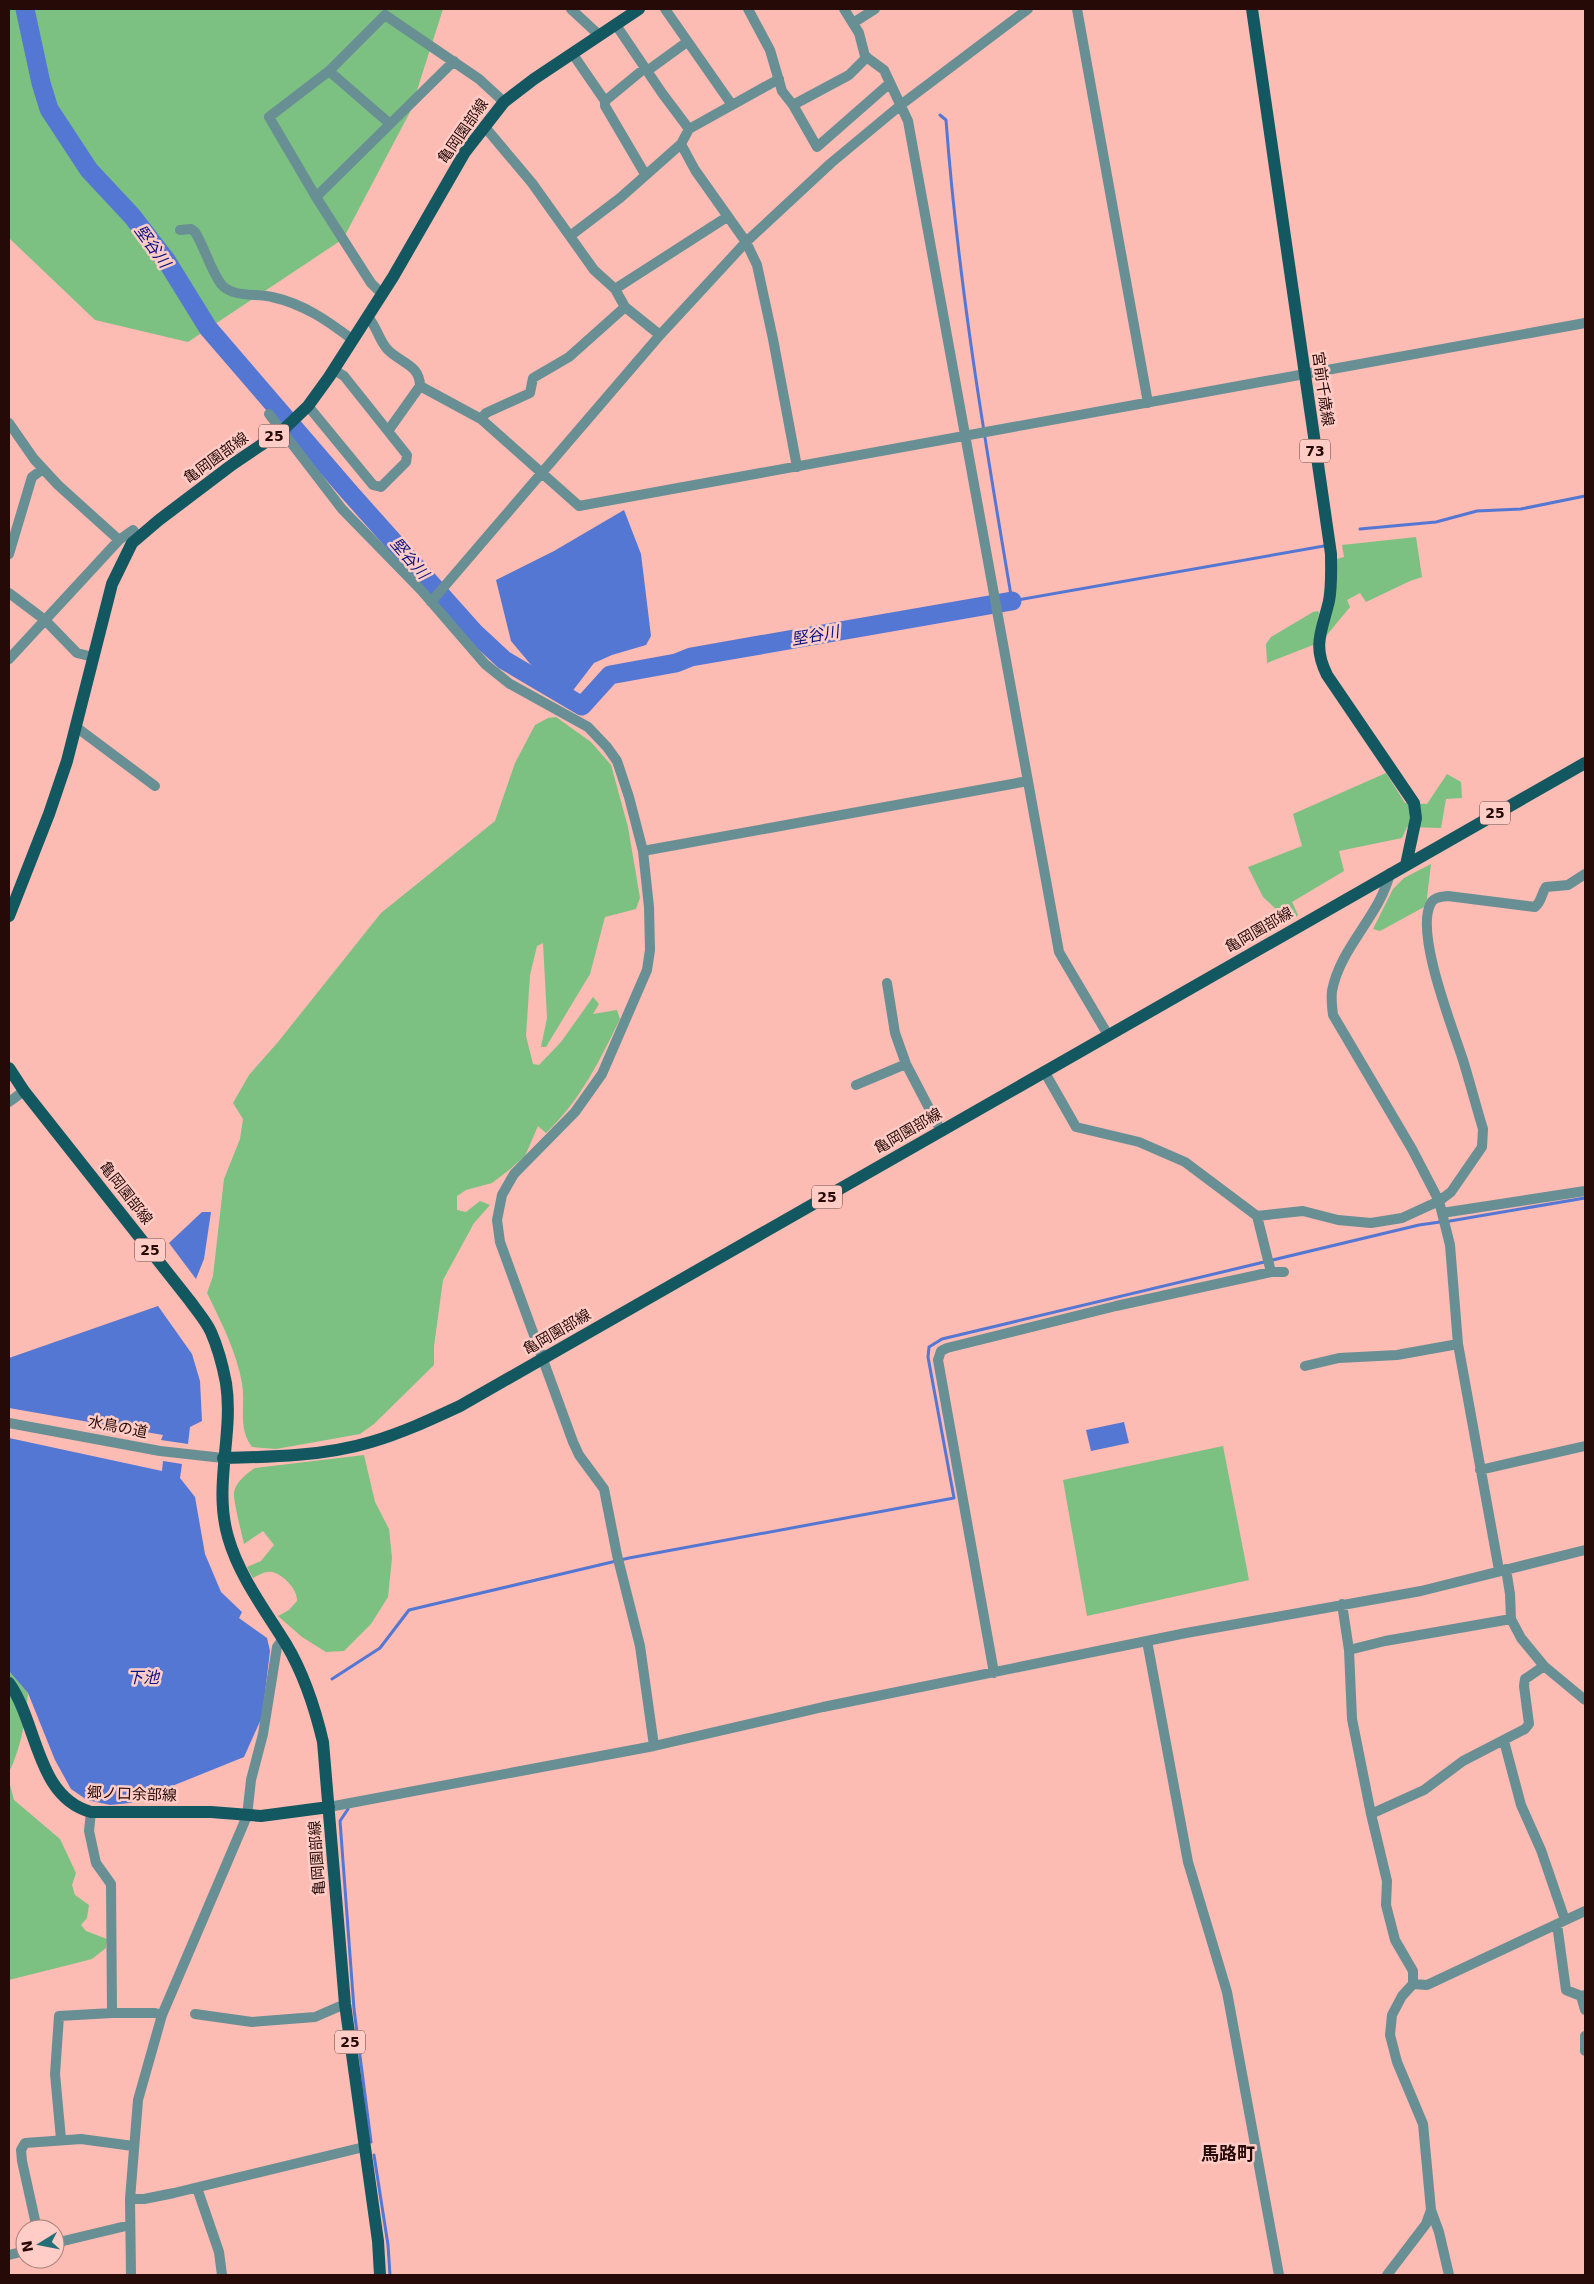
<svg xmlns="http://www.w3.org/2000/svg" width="1594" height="2284" font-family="'DejaVu Sans','Noto Sans JP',sans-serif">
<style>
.green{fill:#7cc082}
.water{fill:#5477d4}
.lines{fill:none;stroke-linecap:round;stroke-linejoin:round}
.stream{stroke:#5477d4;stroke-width:3}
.river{stroke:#5477d4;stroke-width:19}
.minor{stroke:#688f94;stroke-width:10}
.major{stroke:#135860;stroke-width:12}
.labels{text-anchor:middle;stroke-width:5;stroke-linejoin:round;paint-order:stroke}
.shield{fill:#ffcdc6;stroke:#674441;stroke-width:1}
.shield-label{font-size:14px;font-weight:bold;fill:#260a08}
.street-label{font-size:15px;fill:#260a08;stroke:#ffcdc6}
.water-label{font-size:16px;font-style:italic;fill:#091282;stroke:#ffcdc6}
.quarter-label{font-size:18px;font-weight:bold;fill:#260a08;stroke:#ffcdc6}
</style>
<rect width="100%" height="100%" fill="#fcbbb3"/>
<path class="green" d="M9,9H443L410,112L343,239L188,342L95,320L9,238Z
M1416,537L1422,577L1410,581L1366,602L1360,593L1347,600L1350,607L1326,636H1323L1336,559L1344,557L1342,545Z
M1318,611L1319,613L1313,645L1267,663L1266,644L1271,637L1313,612Z
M556,717L591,742L611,765L628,827L640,898L636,909L605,917L590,974L546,1047H541L547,1018L543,943L537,946L530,975L526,1036L533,1064L539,1065L561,1042L593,997L599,1004L593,1014L617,1010L620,1019C600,1060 580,1101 546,1133L538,1126L525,1156L509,1170L492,1183L466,1190L457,1196V1210L466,1212L480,1201L490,1205L474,1223L443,1280L434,1346V1365L374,1424L360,1434L276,1449L252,1447C237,1427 246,1406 242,1383C236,1350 221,1322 207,1293L213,1276L224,1179L240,1139L243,1119L233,1103L249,1075L278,1042L381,913L495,821L515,763L535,725L548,718Z
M1386,773L1405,803L1427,804L1447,774L1461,782L1462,798L1446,799L1441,828L1407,827L1402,838L1339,851L1344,871L1292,902L1298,915L1290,922L1263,897L1248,867L1302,846L1293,814Z
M1431,864L1426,906L1380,931L1373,929L1393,889L1404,878Z
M1223,1446L1249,1580L1087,1616L1063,1480Z
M364,1455L375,1502L389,1529L392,1558L388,1597L371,1624L344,1651L326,1652L302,1637L278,1616L289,1610L297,1601C298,1590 283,1574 272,1572C265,1571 259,1575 253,1578L247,1567L261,1561L274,1545L263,1531L244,1544C242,1534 233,1501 234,1492C236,1482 247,1473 255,1468Z
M9,1671L28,1693C25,1720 22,1746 9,1772Z
M9,1781L14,1800L60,1839L76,1873L72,1885L75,1895L89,1905L87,1918L81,1925L86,1931L107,1939L106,1948L92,1959L9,1980Z"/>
<path class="water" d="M624,510L641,554L651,636L646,645L612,655L594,663L571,693L537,672L511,641L496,580L554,551Z
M202,1212H211L204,1259L196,1279L169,1243Z
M158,1306L192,1354L200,1381L202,1421L190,1427L188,1444L161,1440L163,1435L9,1408V1358Z
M1124,1422L1129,1443L1091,1451L1086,1430Z
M9,1438L162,1471L163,1461L182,1464L180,1478L195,1497L205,1554L221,1592L242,1612L239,1618L267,1638L270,1651L262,1717L244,1757L130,1803L110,1805L87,1800L71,1789L55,1760L28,1693L9,1671Z"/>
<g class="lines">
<path class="stream" d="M940,115L946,120C958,282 985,442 1012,601L1324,546
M1360,529L1436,522L1477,511L1521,509L1585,496
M1450,1221L1585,1198
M332,1679L380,1648L409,1610L629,1558L954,1498L928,1357L929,1347L942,1339L1419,1225L1440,1222
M348,1809L340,1821L354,2009L371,2142
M374,2155L388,2245L390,2275"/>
<path class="river" d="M25,9L41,83L49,109L89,170L132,216L166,260L208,328L350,493L475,633L504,660L582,706L610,675L676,663L691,657L1012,601"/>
<path class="minor" d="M571,9L599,35
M665,9L732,105
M748,9L770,50L782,91L793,105L817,147L890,83
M844,9L859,33L865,56L884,70L908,121L1059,952L1108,1035
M1077,9L1148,403
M853,23L875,9
M616,25L662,93L689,129L681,144L695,170L746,242L757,265L773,339L797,467
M572,53L605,101
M645,68L605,101V106L645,174
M329,71L389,123
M647,71L687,42
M793,105L849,75L867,57
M484,126L532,183L594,270L615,289L727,217
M689,129L779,79
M316,197L454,61
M180,230L191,229L195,232C205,248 210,269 221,284C232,298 257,293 272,297C304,304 328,321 353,340
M570,236L620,198L681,144
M615,289L625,307L660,335
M382,294L371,283L316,197L269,117L329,71L385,15L479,79L504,102
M368,317C377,327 379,341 388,350C401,363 420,365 420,386L481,419L579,506L1585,323
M308,406L373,485L381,487L406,462L407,455L344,376L334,370
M269,414L342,509L421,590L485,664L510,684L588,727L607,747L617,761L629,797L643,851L649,907L650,950L647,970L602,1074L575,1112L514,1174L502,1195L497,1220L500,1242L573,1442L579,1455L604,1489L617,1555L640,1646L654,1746
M481,419L486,413L530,393L533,378L569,357L625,307
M9,423L34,459L58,485L119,540
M388,431L420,386
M9,554L32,477L43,469
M9,593L45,620L77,653L93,657
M431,602L660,335L746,242L831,163L902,104L1028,9
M9,659L119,540L133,530L138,537
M76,727L155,786
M643,851L1028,781
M1390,873C1380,916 1340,947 1332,991C1331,999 1332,1007 1333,1015L1412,1149L1439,1201L1450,1245L1458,1344L1499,1570
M887,983L895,1033L906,1064L941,1131
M1044,1071L1076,1127L1139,1142L1185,1162L1257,1216L1303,1211L1338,1220L1371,1223L1402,1218L1439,1201L1451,1192L1482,1147L1483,1129C1476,1106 1470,1083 1463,1060C1452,1026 1416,936 1430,905C1433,897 1440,897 1448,896L1535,907C1542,901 1541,894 1546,887L1568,885L1585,874
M856,1085L906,1064
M9,1102L24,1091
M1442,1213L1585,1191
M1257,1216L1271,1272H1284
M1305,1366L1339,1358L1397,1355L1458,1344
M9,1423L160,1451L223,1458
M1480,1470L1585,1446
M1506,1569L1510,1594L1511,1619L1521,1638L1544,1666L1585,1700
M1342,1604L1349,1650L1352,1719L1371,1814L1387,1881L1386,1905L1395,1940L1413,1971V1984L1402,1996L1392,2015L1390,2035L1397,2062L1423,2124L1431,2210L1439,2232L1449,2275
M1147,1641L1188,1862L1227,1992L1279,2275
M1349,1650L1385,1641L1511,1619
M994,1673L938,1360L941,1351L947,1348L1116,1306L1271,1272
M1504,1741L1521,1805L1541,1850L1565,1920
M329,1807L654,1746L823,1707L1186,1633L1421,1591L1585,1550
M91,1812L89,1831L96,1863L111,1884L112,2013
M1371,1814L1424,1790L1463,1761L1525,1729L1529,1724L1524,1686L1525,1679L1544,1666
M1557,1924L1566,1990L1581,1996L1585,1995
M1413,1984L1427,1985L1585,1911
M1581,1996L1585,2010
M195,2014L252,2022L315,2017L345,2004
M1585,2036V2051
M61,2139L55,2074L59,2016L112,2013H155L162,2015
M197,2188L219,2252L222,2275
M130,2199H144L174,2193L364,2147
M37,2229L22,2161L21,2150L25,2143L81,2139L133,2146
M55,2243L130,2225
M9,2255L25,2251
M131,2275L130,2199L138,2100L162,2015L247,1816L251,1780L263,1734L277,1647L283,1639
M1387,2275L1426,2224L1431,2210"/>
<path class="major" d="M1252,9L1331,554C1331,570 1332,585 1329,601C1322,631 1312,645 1327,675L1414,803L1416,818L1406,865
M9,916L49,814L67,761L112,584L132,543L159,520L233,464L282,431L308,406L329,377L393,277L465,152L504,102L534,79L639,9
M9,1068L24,1091L190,1301C197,1311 206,1321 211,1332C218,1348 223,1367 226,1383C234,1434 213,1485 228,1537C239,1576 265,1610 286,1644C304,1674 315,1708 323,1742L345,2004L378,2241L380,2275
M223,1458C271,1457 325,1456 371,1442C402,1433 432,1419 460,1406L1585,763
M9,1683C38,1723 36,1797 91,1812H211L261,1816L329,1807"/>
</g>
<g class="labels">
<g class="shield">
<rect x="259" y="424.5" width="30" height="23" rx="4"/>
<rect x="1300" y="439.5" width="30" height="23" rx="4"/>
<rect x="1480" y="801.5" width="30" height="23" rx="4"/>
<rect x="812" y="1185.5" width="30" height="23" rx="4"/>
<rect x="135" y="1238.5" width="30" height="23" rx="4"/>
<rect x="335" y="2030.5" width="30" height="23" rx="4"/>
</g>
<g class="shield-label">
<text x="274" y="441">25</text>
<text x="1315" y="456">73</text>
<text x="1495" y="818">25</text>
<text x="827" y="1202">25</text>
<text x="150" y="1255">25</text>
<text x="350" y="2047">25</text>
</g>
<g class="street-label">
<text transform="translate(463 131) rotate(-55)" y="5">亀岡園部線</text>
<text transform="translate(1323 389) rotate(82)" y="5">宮前千歳線</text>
<text transform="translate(216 458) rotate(-36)" y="5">亀岡園部線</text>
<text transform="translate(1259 930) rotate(-30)" y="5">亀岡園部線</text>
<text transform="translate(908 1131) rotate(-30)" y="5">亀岡園部線</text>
<text transform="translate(126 1193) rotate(52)" y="5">亀岡園部線</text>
<text transform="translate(557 1332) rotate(-30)" y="5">亀岡園部線</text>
<text transform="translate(118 1427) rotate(11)" y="5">水鳥の道</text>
<text transform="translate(132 1794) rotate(2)" y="5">郷ノ口余部線</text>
<text transform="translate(317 1858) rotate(-94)" y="5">亀岡園部線</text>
</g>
<g class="water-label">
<text transform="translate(153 246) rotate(54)" y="6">堅谷川</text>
<text transform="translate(410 558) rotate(49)" y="6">堅谷川</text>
<text transform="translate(815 635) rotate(-10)" y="6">堅谷川</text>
<text x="143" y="1683">下池</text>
</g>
<g class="quarter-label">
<text x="1228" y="2160">馬路町</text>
</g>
</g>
<rect width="1594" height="2284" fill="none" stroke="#260a08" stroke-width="20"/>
<g transform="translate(40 2244) rotate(260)"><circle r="24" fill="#ffcdc6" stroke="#a87f7a"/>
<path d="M0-4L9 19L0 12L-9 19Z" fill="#246e77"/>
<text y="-8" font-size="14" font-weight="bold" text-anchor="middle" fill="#260a08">N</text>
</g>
</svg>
